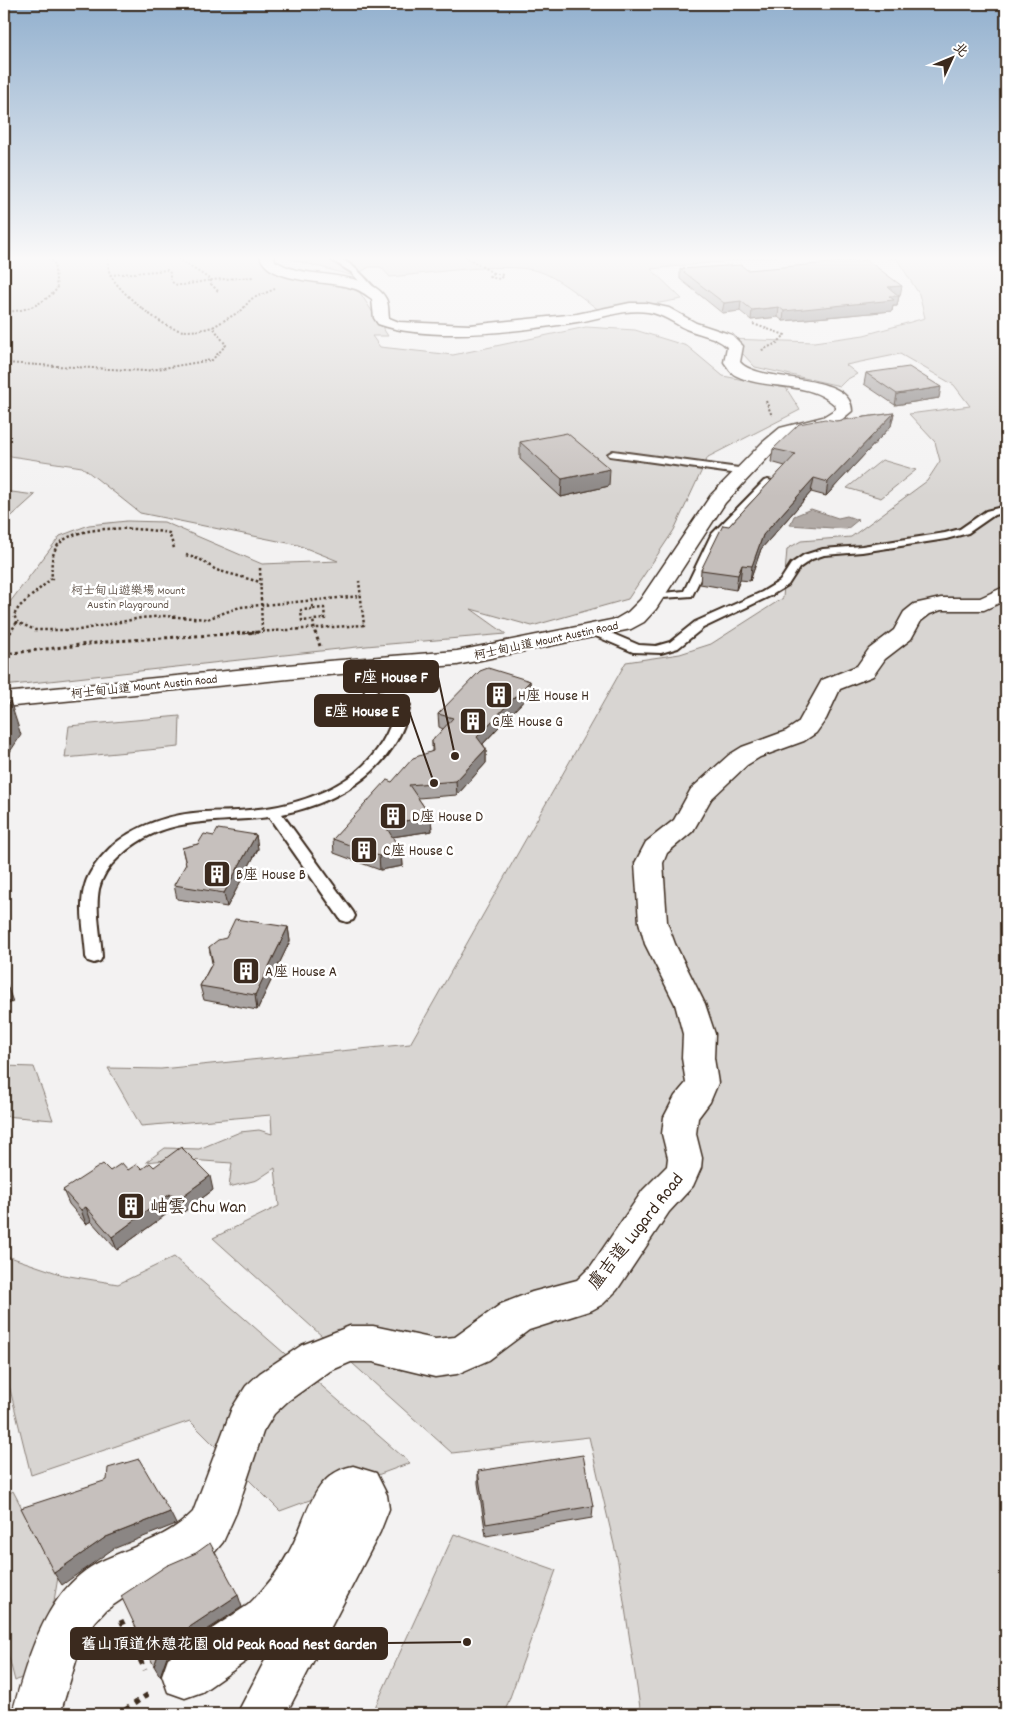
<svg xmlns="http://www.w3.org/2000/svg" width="1010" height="1718" font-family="Dekko,'LXGW WenKai TC',sans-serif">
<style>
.green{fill:#d8d5d2;stroke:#8a8078}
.water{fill:#b2aba7;stroke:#827770}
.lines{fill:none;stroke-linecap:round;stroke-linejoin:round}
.lane-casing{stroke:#3b2a1e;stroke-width:4}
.street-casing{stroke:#3b2a1e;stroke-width:3}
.path-far3{stroke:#3b2a1e;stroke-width:2;stroke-dasharray:2 2;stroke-linecap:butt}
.path-far2{stroke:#3b2a1e;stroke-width:2.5;stroke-dasharray:2.5 2.5;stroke-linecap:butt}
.path-far1{stroke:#3b2a1e;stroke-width:3;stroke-dasharray:3 3;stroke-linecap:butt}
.path{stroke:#3b2a1e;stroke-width:5;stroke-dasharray:5.5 5.5;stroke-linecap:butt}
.lane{fill:#fff;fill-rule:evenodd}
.street{fill:#fff;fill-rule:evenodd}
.wall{fill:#aaa5a3;stroke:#3b2a1e}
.shaded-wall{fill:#8b8684;stroke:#3b2a1e}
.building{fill:#c6c0bd;stroke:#3b2a1e}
.labels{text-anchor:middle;stroke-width:5;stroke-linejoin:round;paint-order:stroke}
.far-park-label{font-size:12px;fill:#62554b;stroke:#fff}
.far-street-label{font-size:12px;fill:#3b2a1e;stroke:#fff}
.poi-label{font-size:15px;fill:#3b2a1e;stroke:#fff;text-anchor:start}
.near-poi-label{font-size:18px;fill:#3b2a1e;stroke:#fff;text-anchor:start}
.near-street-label{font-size:18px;fill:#3b2a1e;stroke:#fff}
.leader{fill:none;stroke:#3b2a1e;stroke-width:2}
.callout-dot{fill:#3b2a1e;stroke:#fff;stroke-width:2}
.callout{fill:#3b2a1e;stroke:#3b2a1e;stroke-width:2}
.callout-label{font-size:16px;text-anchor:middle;font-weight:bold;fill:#fff}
</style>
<rect width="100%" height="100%" fill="#f3f2f2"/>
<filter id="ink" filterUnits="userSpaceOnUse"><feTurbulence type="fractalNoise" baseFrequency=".02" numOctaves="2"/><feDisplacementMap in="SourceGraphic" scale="10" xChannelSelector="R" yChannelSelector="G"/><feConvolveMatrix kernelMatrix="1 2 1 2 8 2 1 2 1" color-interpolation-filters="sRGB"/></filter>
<g filter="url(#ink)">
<path class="green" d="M4,256H262L273,271L357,288L388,336H372L380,347L453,355L586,327L635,330L687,346L723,376L786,388L800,410L708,457L674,530L628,599L532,626L471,609L506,634L366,646L4,686V610L60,536L89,525L127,521L164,522L262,564L338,561L298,545L140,513L82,467L4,455Z
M286,256H777L651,269L682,299L603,313C585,300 566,284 546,274C515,259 426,274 390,277L381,267H369L354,276L290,259Z
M869,256H1006V1714H641L618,1562L589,1437L452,1453L213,1238L279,1206L275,1168L257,1180L229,1187L232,1163L175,1159L146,1162L165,1148L199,1149L240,1132L259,1130L272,1134L271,1115L141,1126L108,1068L161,1069L410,1044L626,662L680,654L711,644L783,598L787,549L801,541L851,537L927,481L940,461L935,442L909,414L970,406L954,385L900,354L846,365L857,374L846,380L840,386L755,367L729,339L814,342L864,335L925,318L919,294L897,259Z
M882,460L916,470L881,498L847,488Z
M4,491L35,495L4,523Z
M180,716L179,747L65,758L69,726Z
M4,1066L34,1067L53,1120L4,1116Z
M4,1255L63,1275L118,1284L174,1257L410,1463L280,1511L190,1421L31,1475L4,1365Z
M13,1491L58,1577L54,1601L25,1676L15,1681L4,1638V1497Z
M454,1534L556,1570L504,1714H372Z"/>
<path class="water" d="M811,509L838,518L847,516L858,520L847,529L790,525L794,516Z"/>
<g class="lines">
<g class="lane-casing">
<path id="lane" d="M325,256C349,256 364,277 379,293V297H373L351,272Z
M613,451L746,469L751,472L746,475L610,456L608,454Z
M768,480L772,481V485L720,538L692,596L648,599L646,597L652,594L684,591L711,535L764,481Z
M1006,506V512L994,515L968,533L946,539L862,552L824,555L812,559L799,568L788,585L770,596L703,628L678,648L661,653L633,652L591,634L589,631L591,628H599L639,645L656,646L670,642L695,622L762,592L780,581L791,564L804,555L823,549L862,546L945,533L960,529L986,511Z
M369,661L375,665L377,693L408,702L410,705C397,768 341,802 282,814L353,912L355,916L353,920L347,922L341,920L269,817C213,824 164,814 119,857C110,865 102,876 99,889C95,911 101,935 102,957L100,961L94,963L88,961L86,957C85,934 78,907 85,885C89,871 100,858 110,848C135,825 170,814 204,812C219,811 234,812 249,810C287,807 324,796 355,773C376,756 390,734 396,707L366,698L365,695L363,665Z"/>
</g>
<g class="street-casing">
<path id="street" d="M260,256H274L275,261C282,265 289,268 296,270C320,276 374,274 386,299C389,305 388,312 389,318L399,322L470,325L577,314L630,303H646L669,308L696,323L732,335L743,346L740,362C757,384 852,371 852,411L835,425L792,436L774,451L725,503L656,609L644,622L631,629L457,665L328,675L4,707V693L328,661L457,651L616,619L628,612L640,600L711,495L762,443L780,428L823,417L836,409V406C808,379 767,391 737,376C731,374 728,367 724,362L727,347C716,336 700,335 686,329C673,323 663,314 648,312C625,308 600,319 577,322C522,331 430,343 378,324L374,318L372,299C365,294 360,290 352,288C328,280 268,284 260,256Z
M1006,586V600L984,610H941L930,614L921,621L911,639L885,659L873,676L840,689L826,719L816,733L804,741L760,757L747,765L711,799L693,831L667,853L663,863L667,922L675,944L705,1004L715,1034L714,1058L718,1083L710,1102L698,1118L696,1134L702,1158L701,1168L693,1186L669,1212L617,1290L603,1304L592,1310L529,1330L489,1360L457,1374L435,1377L373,1362H351L330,1371L288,1401L274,1414L263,1432L236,1513L223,1542L213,1554L200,1563L134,1591L106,1610L95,1622L80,1648L60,1714H12C28,1657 47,1584 106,1559C137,1545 169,1537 193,1512L232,1408L246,1386L260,1373L302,1345L350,1326H373L435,1339L455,1337L501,1304L532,1292L577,1280L591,1266L643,1190L667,1166L668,1158L662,1134L664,1117L675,1096L686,1083L682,1058L683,1034L675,1004L645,944L639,922L635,863L646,842L674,820L691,789L729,755L742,747L786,731L798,723L822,680L857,666L869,649L894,630L904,612L914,604L941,598H980Z
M353,1466L376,1473L387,1495L389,1509L380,1532L286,1714H237L275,1641L202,1692L185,1698L168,1692L162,1675L168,1658L248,1605C265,1589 279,1571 290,1550C308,1518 311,1474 353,1466Z"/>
</g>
<path class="path-far3" d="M100,256L108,259C109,264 108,270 110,274C118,291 157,323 175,329C187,333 201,330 213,327
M174,256L211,280V284L219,292
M464,256L493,273
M493,273L503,275L500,279L488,277Z
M110,275L167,270L170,273V280
M172,282L177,285H183L211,280L254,277
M4,312C26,311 42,305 57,289L54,262L44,256
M753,324L785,335L777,343L760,351
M4,363L145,371L212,360L226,345L213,327L242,310L251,299L275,289
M766,401L772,416"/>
<path class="path-far2" d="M174,548L169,533C143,528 79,523 59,544C51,552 51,568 52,578L19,607L14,615L17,622L35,630H79L141,618L164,616L207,619L240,607L361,596
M186,555L201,560L216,570L260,582
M260,568L262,630
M312,600L313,609L301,610L302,621L313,620L315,633
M313,609L324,608L325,619L313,620
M10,633L17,622
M242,633L364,625L359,581"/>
<path class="path-far1" d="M315,632L320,646
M4,642L11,632
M4,654L114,641L261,632"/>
<path class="path" d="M121,1620L145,1670
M125,1710L150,1693"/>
<use href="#lane" class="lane"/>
<use href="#street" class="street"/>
</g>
<path class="wall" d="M680,269L747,270L900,296H899L897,306H893L892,311L783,321L778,317L751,320L740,311L722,313L680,279Z
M866,373L939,398L895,405L864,384Z
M894,413L891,426L826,496L811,492L761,549L750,581L740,580L736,590L700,584L701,570L729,526L785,466L771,462L773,449L836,421Z
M520,442L609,486L561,497L520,459Z
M530,681V694L483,744L486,749V763L457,795L418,798L431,817L432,831L392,837L402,852L403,866L380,870L334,853L333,839L392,782L432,751V741L443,729L439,727L438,714Z
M256,835L258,849L227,907L177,899L174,885L186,865L182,848L198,844L214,836Z
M288,927L290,941L257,1010L204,1000L200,986L212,963L209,947Z
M154,1167L213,1190L181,1214L175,1208L117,1250L91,1221L86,1224L69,1204L63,1190L110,1171L142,1169Z
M478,1471L593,1506L592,1518L486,1536L478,1483Z"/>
<path class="shaded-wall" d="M902,286L900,296H899L897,306H893L892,311L783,321L784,311L888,287Z
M741,301L740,311L722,313L724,303Z
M779,307L778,317L751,320L752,310Z
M941,387L939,398L895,405L897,394Z
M894,413L891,426L826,496L828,482Z
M4,456L6,465L4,467Z
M610,469L609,486L561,497L562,479Z
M814,478L811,492L761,549L750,581L752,566L763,535Z
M742,565L740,580L736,590L738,575Z
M530,681V694L477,750V737Z
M10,701L21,735L4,761V711Z
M486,749V763L457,795L456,781Z
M431,817L432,831L385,838L384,824Z
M256,835L258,849L227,907L224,893Z
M402,852L403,866L380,870L379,856Z
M288,927L290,941L257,1010L255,995Z
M4,977L13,1002L4,1006Z
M210,1176L213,1190L181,1214L177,1200Z
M170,1194L175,1208L117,1250L112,1237Z
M86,1207L91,1221L86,1224L81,1210Z
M170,1512L176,1524L113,1549L62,1585L54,1573L106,1537Z
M238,1595L242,1607L167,1656L160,1676L154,1666L161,1646Z"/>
<path class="building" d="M867,260L902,286L888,287L899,296H889L894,300L784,311L779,307L752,310L741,301L724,303L680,269L741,265L747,270Z
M909,367L941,387L897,394L866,373Z
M894,413L828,482L814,478L763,535L752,566L742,565L738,575L701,570L723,525L729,526L796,454L773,449L799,424L825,419L836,421Z
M567,433L610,469L562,479L520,442Z
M488,668L530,681L477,737L486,749L456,781L409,785L431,817L384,824L402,852L379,856L333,839L387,780L392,782L413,758L433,751L432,741L453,718L438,714L480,671Z
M4,701H10L4,711Z
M218,829L256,835L224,893L174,885L186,864L182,848L198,844L204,834L214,836Z
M235,919L288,927L255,995L200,986L213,962L209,947L218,940L226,938Z
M181,1147L210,1176L177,1200L170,1194L112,1237L86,1207L81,1210L63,1190L103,1164L110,1171L122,1163L128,1170L137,1164L142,1169L150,1163L154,1167Z
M583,1455L593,1506L486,1524L478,1471Z
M139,1459L170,1512L106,1537L54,1573L21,1508L107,1480L108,1468Z
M210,1543L238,1595L161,1646L154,1666L121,1596L166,1566L196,1553Z"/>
</g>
<linearGradient id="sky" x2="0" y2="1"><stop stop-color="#92b0ce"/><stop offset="0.52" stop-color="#faf9f9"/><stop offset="1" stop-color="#faf9f9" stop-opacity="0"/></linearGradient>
<rect width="1010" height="497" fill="url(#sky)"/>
<defs>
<g id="building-square" transform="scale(1.4375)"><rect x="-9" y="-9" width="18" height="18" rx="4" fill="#3b2a1e" stroke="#fff"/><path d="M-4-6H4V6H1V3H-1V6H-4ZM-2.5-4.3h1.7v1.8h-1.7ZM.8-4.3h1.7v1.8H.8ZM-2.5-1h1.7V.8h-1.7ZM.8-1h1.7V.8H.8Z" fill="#fff"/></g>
</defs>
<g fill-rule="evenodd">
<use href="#building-square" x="499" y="695"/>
<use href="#building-square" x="473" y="721"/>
<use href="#building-square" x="393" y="816"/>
<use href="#building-square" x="364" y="850"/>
<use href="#building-square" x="217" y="874"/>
<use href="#building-square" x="246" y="971"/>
<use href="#building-square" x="131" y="1206"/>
</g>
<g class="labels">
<g class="far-park-label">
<text x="128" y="594">柯士甸山遊樂場 Mount<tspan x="128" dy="14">Austin Playground</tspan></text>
</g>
<g class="far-street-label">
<text transform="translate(546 640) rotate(-12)" y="4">柯士甸山道 Mount Austin Road</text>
<text transform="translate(144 686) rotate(-6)" y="4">柯士甸山道 Mount Austin Road</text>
</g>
<g class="poi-label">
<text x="518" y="700">H座 House H</text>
<text x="492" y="726">G座 House G</text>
<text x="412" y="821">D座 House D</text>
<text x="383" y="855">C座 House C</text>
<text x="236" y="879">B座 House B</text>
<text x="265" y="976">A座 House A</text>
</g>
<g class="near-poi-label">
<text x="150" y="1212">岫雲 Chu Wan</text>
</g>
<g class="near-street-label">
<text transform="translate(635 1231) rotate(-52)" y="6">盧吉道 Lugard Road</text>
</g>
</g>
<path class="leader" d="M455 756L438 677M434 783L409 711M467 1642L387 1643"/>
<g class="callout-dot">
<circle cx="455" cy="756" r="5"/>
<circle cx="434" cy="783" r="5"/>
<circle cx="467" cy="1642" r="5"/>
</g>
<g class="callout">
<rect x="344" y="661" width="94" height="31" rx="5"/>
<rect x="315" y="695" width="94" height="31" rx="5"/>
<rect x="71" y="1628" width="316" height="31" rx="5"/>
</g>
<g class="callout-label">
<text x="391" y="682">F座 House F</text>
<text x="362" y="716">E座 House E</text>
<text x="229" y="1649">舊山頂道休憩花園 Old Peak Road Rest Garden</text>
</g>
<rect width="1010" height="1718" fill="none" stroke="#fff" stroke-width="20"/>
<rect x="10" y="10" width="990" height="1698" fill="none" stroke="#3b2a1e" stroke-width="2" filter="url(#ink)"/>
<g transform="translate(952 58) rotate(46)" stroke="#ffffff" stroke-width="4" paint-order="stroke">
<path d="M0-4L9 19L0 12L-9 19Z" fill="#3b2a1e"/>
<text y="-8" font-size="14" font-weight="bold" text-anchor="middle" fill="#3b2a1e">北</text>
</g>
</svg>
